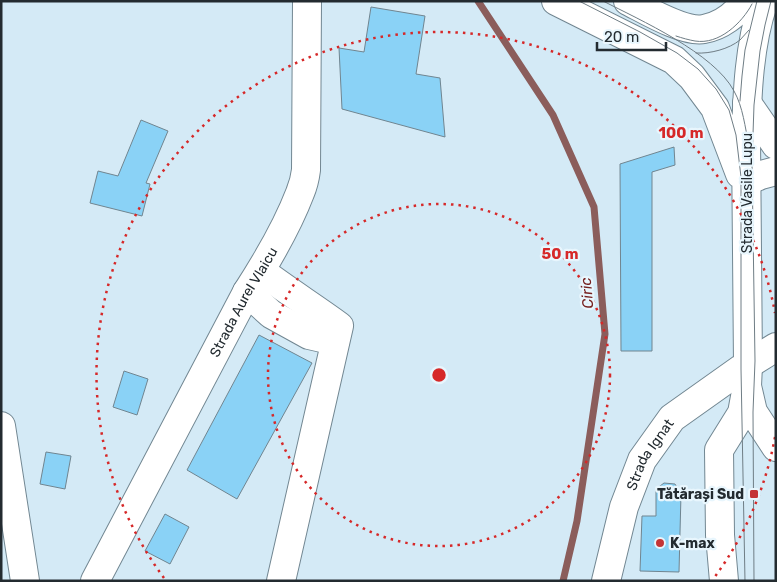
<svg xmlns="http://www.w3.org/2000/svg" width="777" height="582" font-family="Rubik,sans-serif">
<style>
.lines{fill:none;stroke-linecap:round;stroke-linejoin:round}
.stream{stroke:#8b5d5b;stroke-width:7}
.building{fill:#8ad2f6;stroke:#708590}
.minor-casing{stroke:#728792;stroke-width:30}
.major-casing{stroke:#728792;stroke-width:30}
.minor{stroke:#fff;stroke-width:28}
.major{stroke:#fff;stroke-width:28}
.tram{stroke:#6f7d85;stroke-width:1}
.ring{fill:none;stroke:#d62828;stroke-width:2.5;stroke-dasharray:2.5 5}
.poi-dot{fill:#c43537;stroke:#e8f6fd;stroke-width:2}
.labels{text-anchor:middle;stroke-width:4.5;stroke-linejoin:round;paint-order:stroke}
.street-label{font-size:14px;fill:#232b30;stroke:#e8f6fd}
.poi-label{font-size:14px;font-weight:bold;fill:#232b30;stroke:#e8f6fd;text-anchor:end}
.water-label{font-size:15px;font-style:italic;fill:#762221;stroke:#e8f6fd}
.centre{fill:#d62828;stroke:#e8f6fd;stroke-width:2.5}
.ring-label{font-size:15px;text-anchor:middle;font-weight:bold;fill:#d62828;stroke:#e8f6fd;stroke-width:4.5;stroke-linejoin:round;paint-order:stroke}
</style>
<rect width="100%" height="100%" fill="#d4eaf6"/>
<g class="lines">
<path class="stream" d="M478,1L553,115L594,207L605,334L577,521L563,581"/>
</g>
<path class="building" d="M371,7L425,16L416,74L440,78L445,137L342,109L339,48L364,52Z
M141,120L168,131L146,183L150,184L142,216L90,203L98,171L118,176Z
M674,147L675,165L652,172V351H621L620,164Z
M259,335L312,363L237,499L187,470Z
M124,371L148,379L137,415L113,407Z
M46,452L71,456L65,489L40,484Z
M664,483L675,484L681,494L679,572L640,571L642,516H656V489Z
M165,514L189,527L170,564L145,551Z"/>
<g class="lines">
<g class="minor-casing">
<g id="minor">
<path d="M747,103L776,145"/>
<path d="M747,181L761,175L776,171"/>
<path d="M261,271C286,290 313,307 339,326L281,581"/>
<path d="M247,292L271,314L309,335L335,341"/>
<path d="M1,426L25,581"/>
<path id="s1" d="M95,581L247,292C267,261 287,227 300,193C303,186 305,178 306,170L307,1"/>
<path id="s2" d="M606,581L624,507L642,460L672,418L741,369L776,347"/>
</g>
</g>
<g class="major-casing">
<path id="major" d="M556,1L674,60L692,77L715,108L740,174
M628,1C646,10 684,33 704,29C721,26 736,14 746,1
M747,386L753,412L776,447
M724,581L720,535L719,450L742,413L747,386L748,365L746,139C747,95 749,43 764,1"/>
</g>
<use href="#minor" class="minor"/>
<use href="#major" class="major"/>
<path class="tram" d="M579,1L640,32L677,53L698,69L716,89L729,110L736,135L741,177V369L745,581
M603,1C640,20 714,53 734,91C743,107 745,127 749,146
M676,36C682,38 689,40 695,41C719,45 742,23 752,4
M696,53C710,54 729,49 740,40C743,37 746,33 749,30
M740,101L742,76L745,50L757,1
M754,581L753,412L755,361L752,163L754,105L760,51L765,25L771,1"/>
</g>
<g class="ring">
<circle cx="439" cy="375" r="171"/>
<path d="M775 437A342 342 0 0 1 714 578M164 578A342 342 0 1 1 775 313"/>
</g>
<g class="poi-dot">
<rect x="749" y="489" width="10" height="10" rx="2.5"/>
<circle cx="660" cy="543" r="5"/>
</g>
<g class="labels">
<g class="street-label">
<text transform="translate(747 193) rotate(-90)" y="5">Strada Vasile Lupu</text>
<text dy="5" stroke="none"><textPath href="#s1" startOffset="316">Strada Aurel Vlaicu</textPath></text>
<text dy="5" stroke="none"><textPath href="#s2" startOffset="135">Strada Ignat</textPath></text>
</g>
<g class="poi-label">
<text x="744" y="499">Tătărași Sud</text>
<text x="670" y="548" text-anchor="start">K-max</text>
</g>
<g class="water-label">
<text transform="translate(587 293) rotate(-95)" y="5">Ciric</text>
</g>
</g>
<circle cx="439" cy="375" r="8" class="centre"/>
<g class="ring-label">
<text x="681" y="138">100 m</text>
<text x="560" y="259">50 m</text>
</g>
<rect width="777" height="582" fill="none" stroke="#232b30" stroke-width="5"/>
<path d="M597 42v8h69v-8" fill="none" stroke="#232b30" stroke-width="2.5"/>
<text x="604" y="42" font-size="15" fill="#232b30" stroke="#e8f6fd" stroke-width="4" paint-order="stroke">20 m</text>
</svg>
